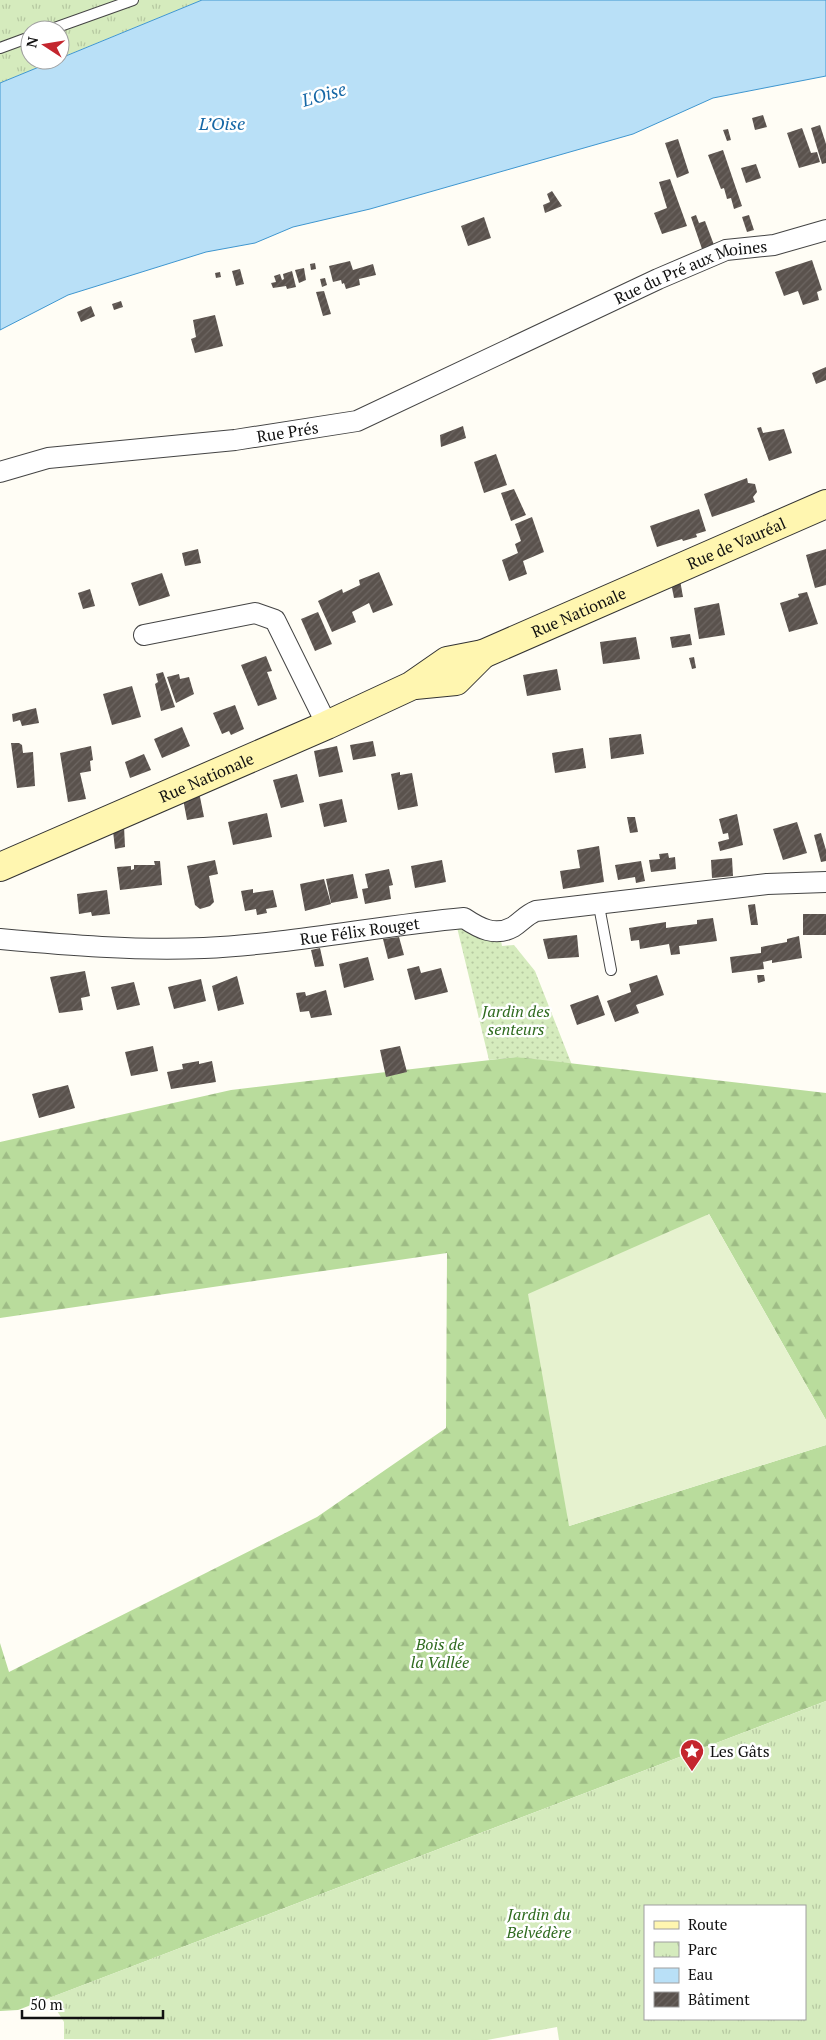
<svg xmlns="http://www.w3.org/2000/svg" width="826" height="2040" font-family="'PT Serif',serif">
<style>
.grass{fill:url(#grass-dots)}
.forest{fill:url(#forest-firs)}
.park{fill:url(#park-tufts);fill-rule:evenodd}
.pitch{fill:#e6f2cf}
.water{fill:#b9e0f7;stroke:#3f96cf}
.building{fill:url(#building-hatch)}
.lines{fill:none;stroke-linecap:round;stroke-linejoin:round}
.lane-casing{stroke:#444;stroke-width:12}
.street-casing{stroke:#444;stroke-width:22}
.secondary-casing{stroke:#333;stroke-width:30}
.lane{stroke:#fff;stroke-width:10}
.street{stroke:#fff;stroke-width:20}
.secondary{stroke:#fff6b0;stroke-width:28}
.labels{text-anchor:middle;stroke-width:5;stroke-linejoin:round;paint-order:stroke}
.street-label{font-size:16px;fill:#111;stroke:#fff}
.park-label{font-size:16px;font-style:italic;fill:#2f6b1f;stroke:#fff}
.poi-label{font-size:16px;fill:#111;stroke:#fff;text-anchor:start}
.water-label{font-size:18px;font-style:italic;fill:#1768a6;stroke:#fff}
</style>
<defs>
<pattern id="grass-dots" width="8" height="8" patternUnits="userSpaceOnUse" patternTransform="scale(1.25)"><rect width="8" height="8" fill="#d5ebbd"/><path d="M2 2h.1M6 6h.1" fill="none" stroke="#b6c8a1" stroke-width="1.8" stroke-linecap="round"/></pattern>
<pattern id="forest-firs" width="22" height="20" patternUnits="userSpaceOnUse" patternTransform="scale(1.25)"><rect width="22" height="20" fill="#b9dc9c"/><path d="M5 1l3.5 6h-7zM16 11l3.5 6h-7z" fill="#9ebc85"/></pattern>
<pattern id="park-tufts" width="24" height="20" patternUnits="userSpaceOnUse" patternTransform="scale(1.25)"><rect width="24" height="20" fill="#d5ebbd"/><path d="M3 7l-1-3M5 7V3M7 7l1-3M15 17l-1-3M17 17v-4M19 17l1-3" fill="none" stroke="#b6c8a1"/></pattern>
<pattern id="building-hatch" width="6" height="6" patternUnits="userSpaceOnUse" patternTransform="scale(1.25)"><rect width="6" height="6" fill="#5a524d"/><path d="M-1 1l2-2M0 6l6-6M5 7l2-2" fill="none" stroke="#6d6662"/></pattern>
</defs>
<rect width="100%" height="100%" fill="#fffdf5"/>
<path class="grass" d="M455,919L499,932L502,946L514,945L535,971L572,1065L517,1057L489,1060Z"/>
<path class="forest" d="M517,1057L826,1093V1420L709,1214L569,1526L826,1445V1701L18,2010L0,2011V1643L9,1672L317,1517L446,1428L447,1253L0,1318V1142L231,1090Z"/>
<path class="park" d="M0,0H202L60,58V30H30V60H56L0,83Z
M826,1701V2040H559L557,2027L487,2040L64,2039V2022L49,1998ZM645,1906H805V2019H645Z"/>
<path class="pitch" d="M709,1214L826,1420V1445L569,1526L528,1294Z"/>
<path class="water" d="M202,0H826V76L713,98L633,134L370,209L293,227L255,243L206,252L68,295L0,330V83Z"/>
<path class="building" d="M763,115L767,127L755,130L752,118Z
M820,125L826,144V163L822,164L811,128Z
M802,128L811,153L817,152L820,162L799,168L787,133Z
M728,129L731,140L727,141L723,130Z
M678,139L689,173L677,178L665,143Z
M723,150L742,206L734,209L731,198L727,199L724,188L721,189L708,155Z
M756,164L761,178L746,183L741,168Z
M670,179L687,226L662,234L654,213L667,208L659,182Z
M552,191L562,206L545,213L543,205L550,202L547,194Z
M696,215L699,223L705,221L714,245L702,249L691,217Z
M749,215L754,230L747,232L742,217Z
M484,217L491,238L468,246L461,226Z
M812,260L822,290L817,292L819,300L803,305L798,291L784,296L775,272Z
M350,261L353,270L373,264L376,275L359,279L360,285L346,289L344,283L342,284L341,280L333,282L329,266Z
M315,263L316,269L311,270L310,264Z
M304,268L306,280L299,283L295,270Z
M240,269L244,284L236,286L232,271Z
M292,271L296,287L287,289L286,286L273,288L271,283L276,282L274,276L280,274L282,280L284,279L283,274Z
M220,272L221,277L216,278L215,273Z
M325,278L327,285L322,287L320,279Z
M324,291L331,314L323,316L316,292Z
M121,301L123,307L114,310L112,304Z
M91,306L95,316L81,322L77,312Z
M215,315L223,346L195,353L191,339L196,337L193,320Z
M826,367V380L816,384L812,373Z
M463,426L466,438L441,447L440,435Z
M761,427L763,433L784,429L792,453L769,461L757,428Z
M496,454L507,485L484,493L474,462Z
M747,478L748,483L755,484L757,492L753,497L755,502L712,517L704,494Z
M514,489L526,515L511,521L501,493Z
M699,509L706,531L696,534L697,537L683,541L682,539L657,547L650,526Z
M532,517L544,552L523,561L527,574L509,581L502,560L518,553L515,544L521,541L515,524Z
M198,549L201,563L185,566L182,553Z
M826,549V585L815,588L806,555Z
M379,572L393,605L373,613L369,603L352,612L356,622L332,632L318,601L342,589L343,593L360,585L359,580Z
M162,573L170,596L139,606L131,583Z
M680,580L683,597L674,598L671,583Z
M90,589L95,606L83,609L78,593Z
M807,592L818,624L789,632L780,603L799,597L798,594Z
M719,603L725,635L699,639L694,608Z
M318,612L332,644L315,651L301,619Z
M690,634L692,645L672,648L670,637Z
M636,637L640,659L603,664L600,642Z
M266,656L272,671L267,672L277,699L258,706L241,665Z
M694,657L696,668L692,669L689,658Z
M557,669L561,690L527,696L523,675Z
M163,672L175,707L161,711L155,684L158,682L156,674Z
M179,674L180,679L189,677L194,694L176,703L167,677Z
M132,686L141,717L112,725L103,694Z
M235,705L244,729L231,735L229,731L222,734L213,713Z
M36,708L39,723L22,726L20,720L13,722L12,714Z
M182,727L190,746L162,758L154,739Z
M641,734L644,754L611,759L609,738Z
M373,741L376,756L353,760L350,745Z
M11,743H19L22,745L23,753L33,752L35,786L17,788Z
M91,746L93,760L90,761L91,771L80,773L86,799L68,802L60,753Z
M337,746L343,772L319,777L314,751Z
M583,748L586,768L555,773L552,753Z
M144,754L151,770L130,778L125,762Z
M400,772V775L412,773L418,806L398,810L391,774Z
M297,774L304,802L281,808L273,780Z
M199,792L204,817L187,820L183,799Z
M342,799L347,822L324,827L319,804Z
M267,813L272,837L233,845L228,822Z
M737,814L743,845L720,851L718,842L729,839L728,833L723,834L719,819Z
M627,817H635L638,832L630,833Z
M797,822L807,853L783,860L773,829Z
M124,826L125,847L115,849L113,831Z
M821,833L826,850V861L821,862L814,835Z
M599,846L604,882L563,889L560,871L580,868L577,850Z
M668,853L669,858L675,857L676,869L651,872L649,860L660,859L659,854Z
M732,858L733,876L712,878L711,860Z
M215,860L218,874L209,876L214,902L210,906L200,909L195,905L187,866Z
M442,860L446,882L415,888L411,866Z
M154,861H160L162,885L120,890L117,867L131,866V870L134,869V865H155Z
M641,861L645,881L636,883L635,877L618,880L615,865Z
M389,869L393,885L389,886L391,899L365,904L362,889L368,888L365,874Z
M353,874L358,898L331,903L326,879Z
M324,879L331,904L305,911L300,884Z
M253,889V893L273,890L277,907L266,909L267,913L257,915L256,909L245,911L241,891Z
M107,890L110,914L92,916L91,912L79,914L77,894Z
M755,904L758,925H751L748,905Z
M803,914H826V935H803Z
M713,918L717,941L679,946L680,954L671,955L669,944L640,949L639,940L631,941L629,928L666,922V928L673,927L697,924V920Z
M577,935L579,957L548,959L543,939Z
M799,936L802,958L772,963V960L763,962L764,969L732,973L730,957L761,953V947L787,942V939Z
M399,937L404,955L388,959L383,939Z
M320,948L324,966L315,967L311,950Z
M368,957L374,980L344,988L339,964Z
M419,966L421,973L441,968L448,992L415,1000L407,969Z
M85,971L90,996L81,998L83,1010L59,1013L50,977Z
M657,975L664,995L636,1005L639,1013L615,1022L607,1001L631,992L629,984Z
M757,975H764L765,981L758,983Z
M237,976L244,1004L218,1011L212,986Z
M201,979L206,1001L174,1009L168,987Z
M134,982L140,1005L117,1010L111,987Z
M326,990L332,1015L311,1018L309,1011L300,1012L296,993L305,992L306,996Z
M598,995L605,1015L577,1025L570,1005Z
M153,1046L158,1071L131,1076L125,1052Z
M400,1046L407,1072L386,1077L380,1050Z
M199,1061V1064L212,1061L216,1082L171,1089L167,1072L183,1069L182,1064Z
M68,1085L75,1108L39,1118L32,1094Z"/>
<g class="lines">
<g class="lane-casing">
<path id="lane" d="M49,30L133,0
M0,48L30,37
M599,906L611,970"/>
</g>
<g class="street-casing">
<g id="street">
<path id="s1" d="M0,472L48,458L235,440L357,421L658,279L726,250L774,245L826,230"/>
<path d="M144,635L255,613L275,620L327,725"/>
<path id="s2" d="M0,939C67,945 136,951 204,948C291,944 377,926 464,918C479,928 495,937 513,927C521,922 526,915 536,911L767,884L826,882"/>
</g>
</g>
<g class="secondary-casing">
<g id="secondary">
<path d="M415,685L456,681L483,654"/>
<path id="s3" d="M0,867L327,725L411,686L447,661L483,654L826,504"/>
</g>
</g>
<use href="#lane" class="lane"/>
<use href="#street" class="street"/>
<use href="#secondary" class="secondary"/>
</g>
<defs>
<g id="sight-pin" transform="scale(1.25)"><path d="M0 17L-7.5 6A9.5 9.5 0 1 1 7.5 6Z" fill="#c4262e" stroke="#fff"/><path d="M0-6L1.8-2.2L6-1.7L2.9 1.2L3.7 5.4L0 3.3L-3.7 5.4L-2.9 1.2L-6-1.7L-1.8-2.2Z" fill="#fff"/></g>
</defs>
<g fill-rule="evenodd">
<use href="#sight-pin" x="692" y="1751"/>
</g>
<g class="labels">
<g class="street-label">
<text dy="6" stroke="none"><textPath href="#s1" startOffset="728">Rue du Pré aux Moines</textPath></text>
<text dy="6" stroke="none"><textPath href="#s1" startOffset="291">Rue Prés</textPath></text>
<text dy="6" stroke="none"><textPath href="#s3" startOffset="806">Rue de Vauréal</textPath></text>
<text dy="6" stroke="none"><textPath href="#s3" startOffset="634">Rue Nationale</textPath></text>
<text dy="6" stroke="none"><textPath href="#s3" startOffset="225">Rue Nationale</textPath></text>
<text dy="6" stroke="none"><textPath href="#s2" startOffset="361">Rue Félix Rouget</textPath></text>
</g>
<g class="park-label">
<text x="516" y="1017">Jardin des<tspan x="516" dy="18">senteurs</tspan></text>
<text x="440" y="1650">Bois de<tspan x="440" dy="18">la Vallée</tspan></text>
<text x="539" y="1920">Jardin du<tspan x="539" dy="18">Belvédère</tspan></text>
</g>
<g class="poi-label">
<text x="710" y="1757">Les Gâts</text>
</g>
<g class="water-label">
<text transform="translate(324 95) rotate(-16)" y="6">L'Oise</text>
<text x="222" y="130">L’Oise</text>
</g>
</g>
<rect x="644" y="1905" width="162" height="115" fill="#ffffff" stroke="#a0a0a0"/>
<rect x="654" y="1921" width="25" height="8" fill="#fff6b0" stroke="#a0a0a0"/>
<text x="688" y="1930" font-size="15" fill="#111111">Route</text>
<rect x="654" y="1942" width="25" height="15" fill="url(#park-tufts)" stroke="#a0a0a0"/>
<text x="688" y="1955" font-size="15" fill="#111111">Parc</text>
<rect x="654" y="1968" width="25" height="15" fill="#b9e0f7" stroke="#a0a0a0"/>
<text x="688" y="1980" font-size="15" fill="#111111">Eau</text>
<rect x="654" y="1992" width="25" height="15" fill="url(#building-hatch)" stroke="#a0a0a0"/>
<text x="688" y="2005" font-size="15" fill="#111111">Bâtiment</text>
<g transform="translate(45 45) rotate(282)"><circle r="24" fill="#ffffff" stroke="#a0a0a0"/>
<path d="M0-4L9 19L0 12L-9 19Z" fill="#c4262e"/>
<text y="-8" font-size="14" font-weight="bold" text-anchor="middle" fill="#111111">N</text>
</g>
<path d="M22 2010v8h141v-8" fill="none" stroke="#111111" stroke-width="2.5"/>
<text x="30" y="2010" font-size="15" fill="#111111" stroke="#ffffff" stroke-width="4" paint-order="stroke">50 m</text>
</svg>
